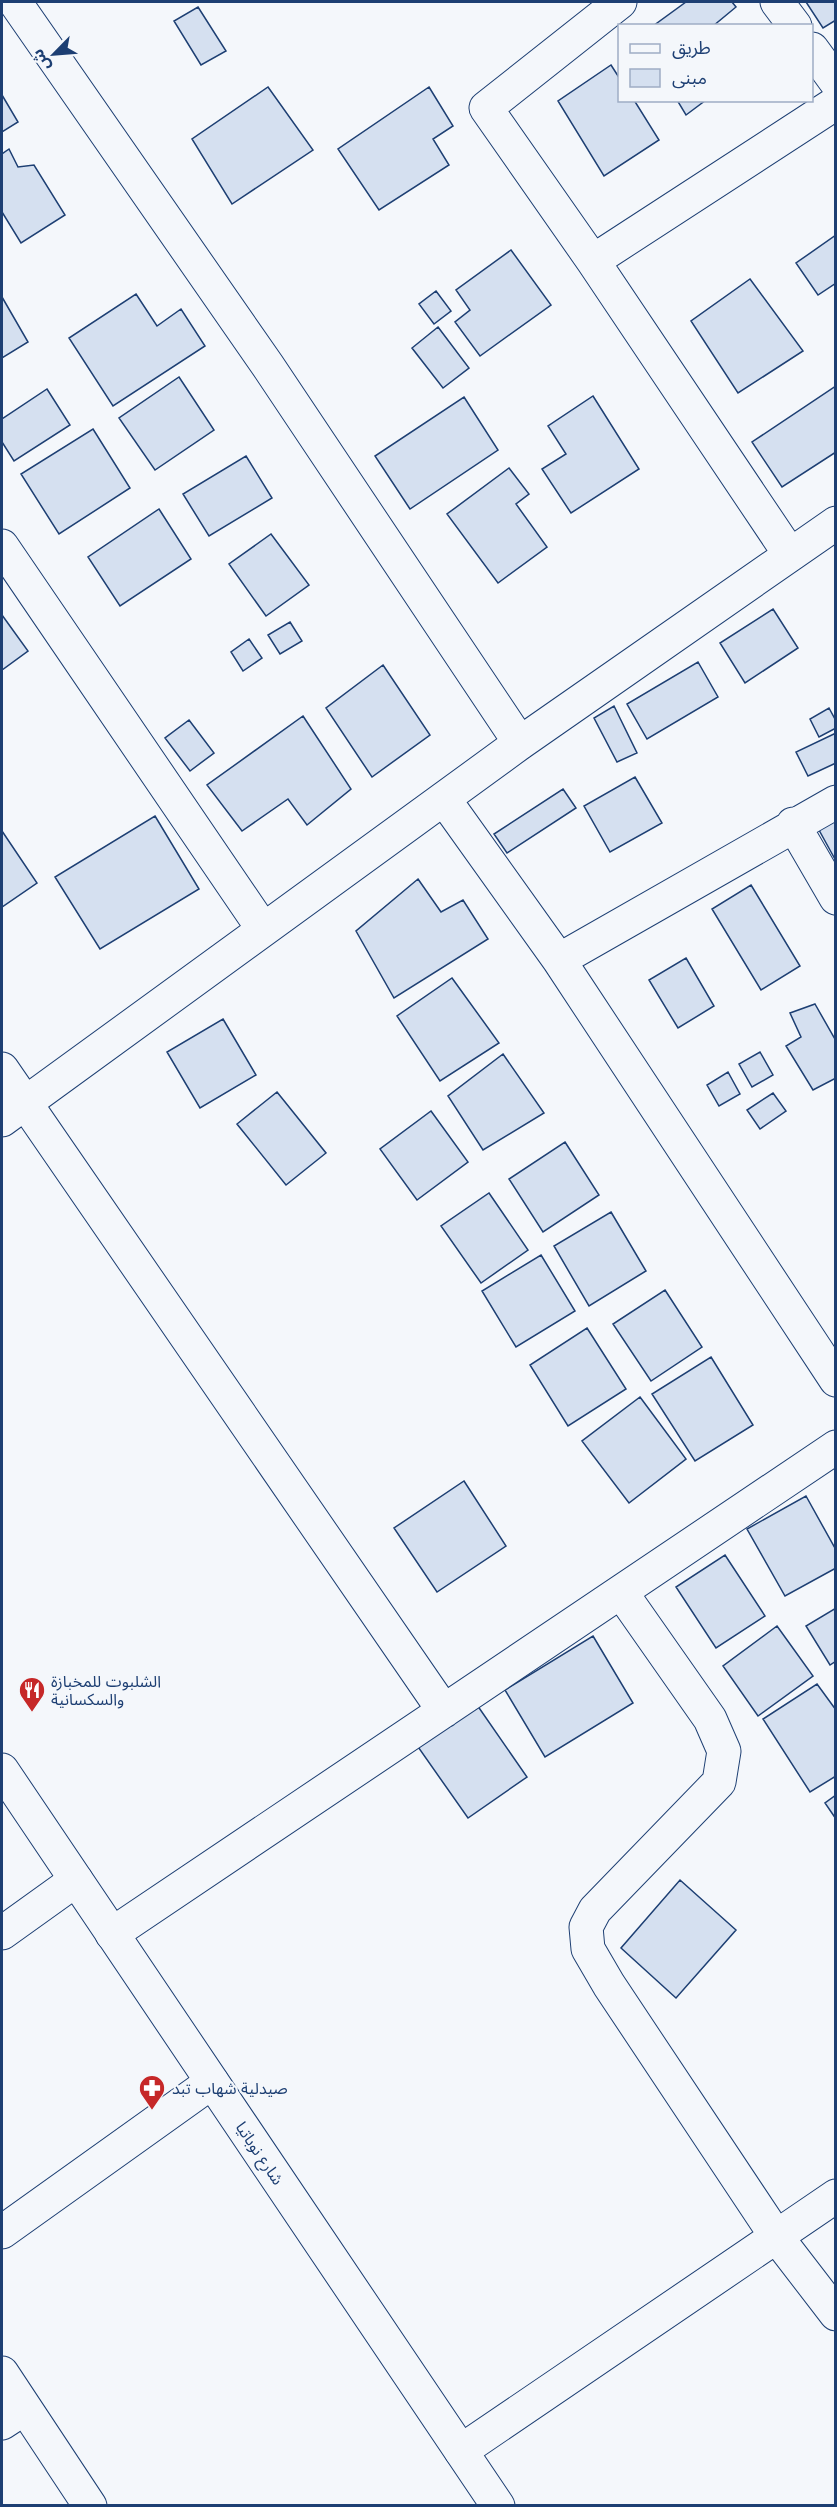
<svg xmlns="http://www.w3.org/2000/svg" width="837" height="2507" font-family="Inter,'Noto Sans Arabic',sans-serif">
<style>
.building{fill:#d5e0f0;stroke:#1d3f73;stroke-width:1.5}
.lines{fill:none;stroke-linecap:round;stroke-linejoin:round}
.minor-casing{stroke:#1d3f73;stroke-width:35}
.tertiary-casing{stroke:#1d3f73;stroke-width:35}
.minor{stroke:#f4f7fb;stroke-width:33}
.tertiary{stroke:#f4f7fb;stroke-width:33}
.labels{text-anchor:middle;stroke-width:4.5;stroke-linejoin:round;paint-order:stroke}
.poi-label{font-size:16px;fill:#1d3f73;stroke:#f4f7fb;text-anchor:start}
.street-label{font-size:16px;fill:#1d3f73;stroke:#f4f7fb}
</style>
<rect width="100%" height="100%" fill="#f4f7fb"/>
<path class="building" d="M686,2H732L736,7L713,26H653Z
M806,2H836V20L823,28Z
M198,7L226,51L201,65L174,21Z
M611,65L620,79V100H634L659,140L604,176L558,101Z
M268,87L313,150L232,204L192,139Z
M429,87L453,126L433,139L449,165L379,210L338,149Z
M2,95L18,122L2,132Z
M677,100H706L686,115Z
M9,149L18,167L34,165L65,215L21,243L2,212V154Z
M836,235V283L818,295L796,263Z
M511,250L551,305L480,356L455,322L470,310L456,290Z
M750,279L803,351L738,393L691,321Z
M436,291L451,311L434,324L419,304Z
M136,294L157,326L181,309L205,346L113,406L69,338Z
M2,297L28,342L2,358Z
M438,327L469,368L443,388L412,348Z
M179,377L214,430L155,470L119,418Z
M836,386V452L782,487L752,442Z
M47,389L70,425L14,461L2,442V419Z
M593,396L639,469L571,513L542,469L566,454L548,426Z
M464,397L498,450L410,509L375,456Z
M93,429L130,488L59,534L21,474Z
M246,456L272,498L209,536L183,494Z
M509,468L529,494L516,504L547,547L498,583L447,514Z
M159,509L191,559L120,606L88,557Z
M271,534L309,585L266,616L229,564Z
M773,609L798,648L745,683L720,643Z
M2,615L28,651L2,670Z
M290,622L302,641L280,654L268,635Z
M249,639L262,658L243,671L231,652Z
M698,662L718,697L647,739L627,704Z
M383,665L430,735L372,777L326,708Z
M614,706L637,753L617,762L594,718Z
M829,708L836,721V728L819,737L810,719Z
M303,716L351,789L307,825L288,799L242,831L207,785Z
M189,720L214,753L190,771L165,738Z
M836,733V763L808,776L796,752Z
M635,777L662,823L610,852L584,806Z
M563,789L576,808L507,853L494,834Z
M155,816L199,889L100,949L55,877Z
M836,819V861L819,830Z
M2,831L37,883L2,907Z
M418,879L441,912L463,900L488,939L394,998L356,931Z
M751,885L800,966L761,990L712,909Z
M686,958L714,1006L678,1028L649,980Z
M452,978L499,1043L440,1081L397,1016Z
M815,1004L836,1041V1078L813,1090L786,1046L801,1037L790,1013Z
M223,1019L256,1075L200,1108L167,1052Z
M760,1052L773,1075L752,1087L739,1064Z
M503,1054L544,1113L483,1150L448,1096Z
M728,1072L740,1094L719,1106L707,1085Z
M277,1092L326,1153L286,1185L237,1124Z
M773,1093L786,1111L760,1129L747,1110Z
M431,1111L468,1162L417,1200L380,1149Z
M565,1142L599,1195L543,1232L509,1179Z
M489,1193L528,1250L481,1283L441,1226Z
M611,1212L646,1271L589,1306L554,1246Z
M541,1255L575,1311L516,1347L482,1291Z
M665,1290L702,1347L651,1381L613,1324Z
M587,1328L626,1389L568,1426L530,1365Z
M711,1357L753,1425L695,1461L652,1394Z
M640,1397L686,1459L629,1503L582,1441Z
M464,1481L506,1546L437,1592L394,1528Z
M806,1496L836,1550V1568L785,1596L747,1529Z
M725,1555L765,1616L716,1648L676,1587Z
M836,1608V1661L830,1665L806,1626Z
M777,1626L813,1676L758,1716L723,1666Z
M593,1636L633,1703L545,1757L505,1690Z
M817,1684L836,1710V1776L810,1792L763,1719Z
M475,1702L527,1777L468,1818L416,1744Z
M836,1795V1819L825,1803Z
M680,1880L736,1930L676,1998L621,1948Z"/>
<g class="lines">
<g class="minor-casing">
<path id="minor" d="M15,2L268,366L520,743
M620,2L486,108L593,261L789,553
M777,2L795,26
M812,49L836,82
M593,261L836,103
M2,546L263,929
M444,799L559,960L836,1380
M793,824L836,898
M559,960L836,802
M2,1069L444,1711
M2,1120L520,743L836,523
M621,1592L710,1719L724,1751L719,1782L595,1910L586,1927L588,1949L609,1985L776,2236L836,2314
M2,1933L76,1880
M112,1934L836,1447
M2,2232L212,2082
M2,2373L90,2506
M2,2423L25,2408
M461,2451L836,2196"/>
</g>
<g class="tertiary-casing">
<path id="tertiary" d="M2,1770L498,2506"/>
</g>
<use href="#minor" class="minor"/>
<use href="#tertiary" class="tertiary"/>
</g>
<defs>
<g id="restaurant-pin" transform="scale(1.35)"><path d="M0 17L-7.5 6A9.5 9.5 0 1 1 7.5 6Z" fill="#c62828" stroke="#f4f7fb"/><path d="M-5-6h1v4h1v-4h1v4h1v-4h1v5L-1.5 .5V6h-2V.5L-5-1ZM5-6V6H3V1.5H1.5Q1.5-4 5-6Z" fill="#fff"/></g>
<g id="pharmacy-pin" transform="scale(1.35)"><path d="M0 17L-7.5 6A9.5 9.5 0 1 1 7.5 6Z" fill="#c62828" stroke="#f4f7fb"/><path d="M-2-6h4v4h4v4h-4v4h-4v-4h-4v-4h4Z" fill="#fff"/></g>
</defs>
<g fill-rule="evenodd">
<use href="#restaurant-pin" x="32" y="1690"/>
<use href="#pharmacy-pin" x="152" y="2088"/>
</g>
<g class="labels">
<g class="poi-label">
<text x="51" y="1687">الشلبوت للمخبازة<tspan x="51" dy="18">والسكسانية</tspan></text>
<text x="172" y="2094">صيدلية شهاب تبد</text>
</g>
<g class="street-label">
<text transform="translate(260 2153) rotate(56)" y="6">شارع نوباتيا</text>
</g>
</g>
<rect width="837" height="2507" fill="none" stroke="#1d3f73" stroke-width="6"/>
<rect x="618" y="24" width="195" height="78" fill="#f4f7fb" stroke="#9eadc5" stroke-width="1.5"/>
<rect x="630" y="44" width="30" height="9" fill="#f4f7fb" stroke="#9eadc5" stroke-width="1.5"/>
<text x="672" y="54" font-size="18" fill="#1d3f73">طريق</text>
<rect x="630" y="69" width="30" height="18" fill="#d5e0f0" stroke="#9eadc5" stroke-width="1.5"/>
<text x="672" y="84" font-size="18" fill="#1d3f73">مبنى</text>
<g transform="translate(54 54) rotate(245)" stroke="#f4f7fb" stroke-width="4.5" paint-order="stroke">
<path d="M0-4.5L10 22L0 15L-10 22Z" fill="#1d3f73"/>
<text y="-9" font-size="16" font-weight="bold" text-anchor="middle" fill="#1d3f73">ش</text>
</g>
</svg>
